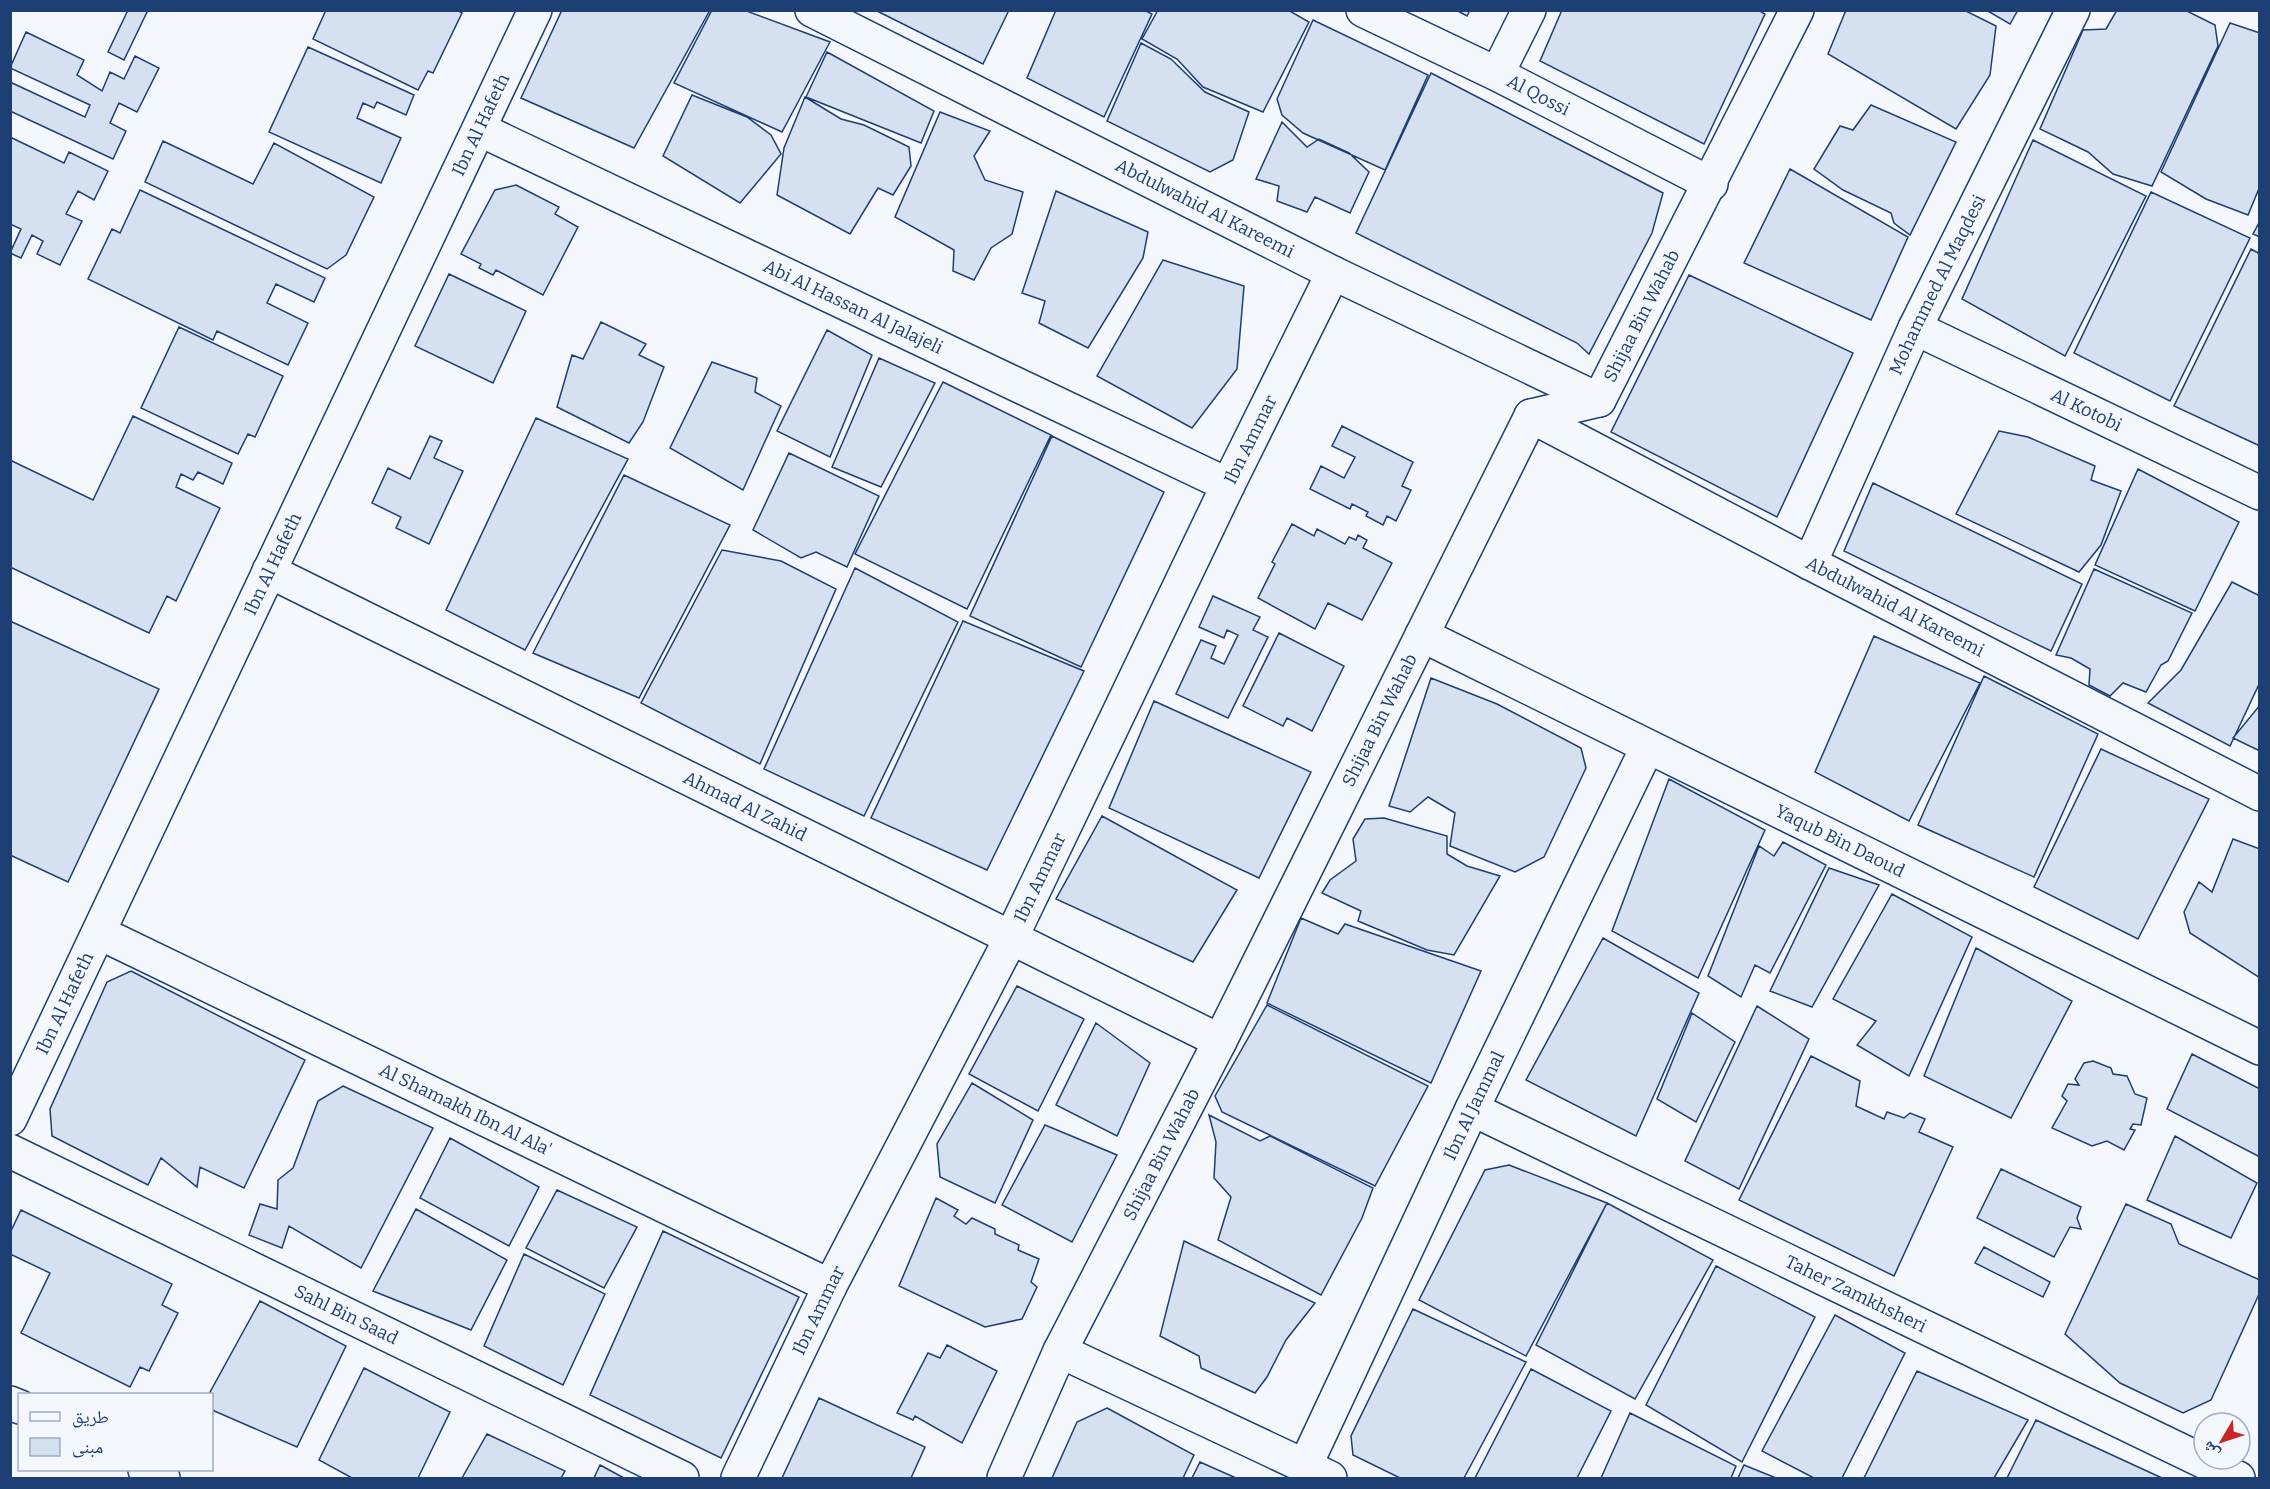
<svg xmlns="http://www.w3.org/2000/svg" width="2270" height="1489" font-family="Bitter,'Noto Naskh Arabic',serif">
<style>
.building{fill:#d5e0f0;stroke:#1d3f73;stroke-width:1.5}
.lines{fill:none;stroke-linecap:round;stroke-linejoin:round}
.street-casing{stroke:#1d3f73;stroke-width:36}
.street{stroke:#f4f7fb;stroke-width:33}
.labels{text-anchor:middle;stroke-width:4.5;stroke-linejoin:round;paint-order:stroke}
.street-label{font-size:18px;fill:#1d3f73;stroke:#f4f7fb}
</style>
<rect width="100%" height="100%" fill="#f4f7fb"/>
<path class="building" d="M128,10H148L124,60L108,52Z
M326,10H457L462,13L433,73L428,71L418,90L313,39Z
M562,10H710L634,148L521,98Z
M712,10H744L830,42L782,132L674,83Z
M875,10H1009L983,64Z
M1056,10H1144L1152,14L1104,117L1027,78Z
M1158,10H1288L1309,22L1263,112L1203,87L1177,59L1142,39Z
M1456,10H1470L1467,16Z
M1562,10H1758L1765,14L1704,144L1540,61Z
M1846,10H1964L1996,26L1990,75L1956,129L1828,54Z
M1986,10H2018L2010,24Z
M2117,10H2185L2215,25L2218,46L2152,186L2113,174L2088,152L2040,129L2083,30L2106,29Z
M1313,20L1428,75L1385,170L1303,133L1282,115L1277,99Z
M2230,23L2260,33V186L2248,215L2206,199L2161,172Z
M26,32L84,60L77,75L102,91L110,72L124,79L135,56L159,68L137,112L119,103L110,123L126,131L113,159L10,111V82L85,117L90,105L10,68Z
M1141,43L1171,59L1205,92L1249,112L1233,160L1210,172L1107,121Z
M308,47L414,95L406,115L377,102L374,108L363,103L357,118L401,138L381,183L269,132Z
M827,52L934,111L921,143L806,97Z
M1431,73L1663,193L1652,233L1589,354L1577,343L1356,233Z
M692,95L747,117L771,135L781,154L740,203L663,156Z
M805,97L841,119L864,125L909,147L911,166L893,195L878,188L850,234L777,195L784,148Z
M1871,105L1956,142L1910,235L1894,223L1891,213L1843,190L1814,169L1840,126L1853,130Z
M940,112L990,131L974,156L985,180L1023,192L1012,234L991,248L974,280L953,271L954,250L895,217Z
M1282,122L1307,147L1319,139L1349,153L1369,172L1350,213L1315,197L1307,212L1277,201L1279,186L1256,179Z
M10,137L64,163L69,152L108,171L94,200L78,191L66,214L82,221L60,265L37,254L43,241L32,235L21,258L10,253L21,229L10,224Z
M2033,140L2146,196L2065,356L1962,299Z
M163,141L253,184L274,143L374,197L346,255L327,269L145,182Z
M1790,169L1908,237L1871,320L1744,263Z
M516,185L559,207L555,214L578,227L543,295L496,270L493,275L479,268L481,264L461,254L495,190Z
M140,190L325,278L314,302L276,284L267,303L308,323L288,365L217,331L213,340L88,279L112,229L120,233Z
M1056,191L1148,232L1143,258L1088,348L1039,323L1045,301L1022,293Z
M2151,192L2250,238L2170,401L2074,353Z
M2260,221V237L2253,234Z
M2251,249L2260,254V446L2174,406Z
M1163,260L1244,286L1237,369L1192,428L1097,376Z
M449,274L526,311L493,383L415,346Z
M1689,275L1853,353L1777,517L1611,432Z
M601,322L646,344L639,355L664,367L643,422L629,443L557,407L572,355L583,359Z
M179,327L283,376L255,437L248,434L238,454L141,408Z
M827,330L872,355L830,457L777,431Z
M879,358L935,383L881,487L832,467Z
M712,362L757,378L755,392L781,406L743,490L670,448Z
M943,382L1051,435L967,609L855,554Z
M133,416L232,463L223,484L198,472L193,480L181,474L176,487L220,508L176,601L167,596L149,633L10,567V460L93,500Z
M536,418L628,459L525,650L446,610Z
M1342,426L1413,462L1402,486L1411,490L1396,521L1387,516L1383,525L1366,516L1368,512L1352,504L1350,509L1310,489L1321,466L1344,478L1355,457L1332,446Z
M1999,431L2028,437L2095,466L2091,480L2121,491L2101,545L2079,572L1956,514Z
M430,436L442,441L434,458L463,471L429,544L396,528L401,517L372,503L388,468L410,479Z
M1052,436L1164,492L1081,667L970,616Z
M789,453L879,496L847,567L816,552L801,558L753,530Z
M2138,469L2239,522L2195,611L2095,565Z
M624,475L730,525L639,698L533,653Z
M1873,483L2082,584L2051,651L1844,551Z
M1292,524L1314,536L1317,529L1345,544L1349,537L1356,540L1358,535L1367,540L1363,548L1392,563L1362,620L1328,603L1315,629L1258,598L1275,564L1272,562Z
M722,550L781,561L836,589L760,764L641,703Z
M855,568L958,622L864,816L764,769Z
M2094,569L2192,613L2168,661L2161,665L2146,692L2123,683L2110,696L2089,685L2090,669L2071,658L2056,655Z
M2232,582L2260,596V682L2230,746L2148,703L2181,670Z
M1213,596L1260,617L1253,630L1268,637L1228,718L1176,694L1201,640L1216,646L1211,658L1224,664L1238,635L1227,630L1224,638L1199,627Z
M10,621L159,689L68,882L10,855Z
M963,621L1084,671L987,870L871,818Z
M1279,633L1344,666L1312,731L1287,718L1283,726L1243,706Z
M1874,636L1980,683L1909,821L1815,772Z
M1984,676L2098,734L2034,877L1918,825Z
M1431,678L1497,704L1581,748L1586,768L1544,857L1515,872L1450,846L1455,813L1428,797L1410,812L1389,806Z
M1154,701L1311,772L1259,878L1109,808Z
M2260,705V751L2233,738Z
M2101,749L2209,799L2138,939L2034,887Z
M1669,779L1765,830L1698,978L1612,931Z
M1102,816L1237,890L1193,962L1056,899Z
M1384,818L1447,836V854L1467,866L1500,876L1454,955L1427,950L1358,921L1361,911L1322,893L1330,880L1356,861L1353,839L1365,819Z
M2233,839L2260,849V978L2190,933L2184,912L2199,882L2212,892Z
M1783,842L1826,865L1770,973L1755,965L1741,997L1708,976L1759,846L1774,856Z
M1829,868L1879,885L1812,1007L1770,991Z
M1892,894L1972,937L1909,1076L1857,1045L1876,1021L1833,999Z
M1301,918L1338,934L1345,924L1481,971L1431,1083L1267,1003Z
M1603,938L1699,993L1636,1136L1526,1080Z
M1976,948L2072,1001L2011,1118L1924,1076Z
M131,971L305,1060L244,1188L200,1167L197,1187L161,1158L148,1185L52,1136L50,1109L107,982Z
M1017,986L1084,1019L1038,1111L969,1074Z
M1267,1005L1428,1086L1375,1186L1222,1112L1215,1096Z
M1757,1006L1809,1039L1739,1189L1685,1161Z
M1692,1013L1735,1042L1696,1122L1657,1099Z
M1096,1023L1150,1063L1117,1136L1056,1105Z
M2192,1054L2260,1089V1157L2167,1109Z
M1811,1056L1860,1081L1856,1106L1884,1119L1887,1112L1904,1118L1910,1113L1925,1119L1919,1132L1953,1147L1894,1276L1739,1200Z
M2093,1061L2111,1068L2113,1074L2127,1076L2135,1094L2147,1098L2141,1125L2133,1124L2130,1129L2135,1130L2124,1150L2107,1141L2092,1146L2052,1128L2067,1101L2062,1096L2068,1084L2079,1085L2075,1079L2084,1063Z
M972,1083L1033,1120L995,1203L940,1177L937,1144Z
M343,1086L433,1128L361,1268L289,1226L282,1248L249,1235L260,1204L277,1209L278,1180L293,1168L318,1101Z
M1209,1115L1260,1141L1270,1136L1373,1188L1362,1218L1321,1295L1218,1240L1231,1197L1214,1178L1216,1142Z
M1045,1125L1117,1155L1072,1242L1002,1205Z
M2175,1136L2257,1183L2231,1238L2147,1200Z
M450,1138L539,1187L509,1246L420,1198Z
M1509,1165L1607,1203L1526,1356L1419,1300L1485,1170Z
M2001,1169L2081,1207L2077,1218L2081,1229L2070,1227L2054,1257L1977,1218Z
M557,1190L637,1227L604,1288L526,1248Z
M936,1198L958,1210L954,1216L966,1224L972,1218L995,1229V1234L1019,1245L1018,1250L1039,1259L1031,1282L1037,1287L1022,1319L985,1327L899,1286Z
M1607,1203L1713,1260L1635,1399L1536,1345Z
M2126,1204L2171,1224L2179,1244L2260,1280V1292L2211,1400L2183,1413L2120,1383L2065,1334Z
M416,1209L507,1260L471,1330L373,1291Z
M21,1210L172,1284L162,1305L178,1313L149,1371L140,1367L130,1387L21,1333L50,1273L10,1254V1233Z
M663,1231L799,1297L721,1458L590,1395Z
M1184,1241L1315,1303L1286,1340L1267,1377L1255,1393L1201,1368L1199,1356L1160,1336Z
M1984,1247L2050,1282L2043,1297L1975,1263Z
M524,1254L605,1294L563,1385L484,1346Z
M1716,1266L1815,1317L1742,1462L1646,1405Z
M260,1301L346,1346L297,1447L212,1410V1394H209Z
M1413,1309L1526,1362L1464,1478H1400L1353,1455L1351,1436Z
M1835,1315L1905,1353L1842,1478H1814L1762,1451Z
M947,1345L997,1371L962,1443L915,1416L913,1420L897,1413L928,1353L940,1358Z
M364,1368L450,1412L418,1478H352L319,1460Z
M1531,1369L1611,1411L1577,1478H1475Z
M1917,1371L2028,1420L1994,1478H1864Z
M819,1398L925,1447L911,1478H782Z
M1107,1408L1194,1455L1183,1478H1052L1077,1422Z
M1630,1413L1736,1466L1731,1478H1601Z
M2036,1420L2162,1478H2007Z
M487,1434L565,1471L561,1478H462Z
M1200,1462L1236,1478H1192Z
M600,1465L624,1478H594Z
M1744,1465L1776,1478H1738Z"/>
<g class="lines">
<g class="street-casing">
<g id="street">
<path id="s1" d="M812,10L1333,273L1599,400"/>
<path id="s2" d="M1363,10L1497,74L1711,184"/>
<path d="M1497,74L1529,10"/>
<path id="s3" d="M481,130L1228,485"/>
<path id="s4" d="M1915,328L2260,493"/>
<path id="s5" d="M1531,416L1810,563L2260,794"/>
<path id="s6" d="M1810,563L1915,328L2073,10"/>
<path id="s7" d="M269,571L1220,1041"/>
<path id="s8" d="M1422,635L2260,1048"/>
<path id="s9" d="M100,933L830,1286"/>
<path id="s10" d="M1472,1109L2238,1478"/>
<path id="s11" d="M10,1119L535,10"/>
<path id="s12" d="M10,1151L682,1478"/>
<path d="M1060,1351L1330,1478"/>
<path d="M10,1403L20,1407"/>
<path id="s13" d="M1305,1466L1472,1109L1647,748"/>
<path d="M145,1470L163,1478"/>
<path id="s14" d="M738,1478L830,1286L1011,938L1228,485L1333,273"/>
<path id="s15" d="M1004,1478L1060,1351L1220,1041L1531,416L1599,400L1797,10"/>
</g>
</g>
<use href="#street" class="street"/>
</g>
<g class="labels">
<g class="street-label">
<text dy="6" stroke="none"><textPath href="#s2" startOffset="195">Al Qossi</textPath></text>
<text dy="6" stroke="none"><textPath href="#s11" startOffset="1100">Ibn Al Hafeth</textPath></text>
<text dy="6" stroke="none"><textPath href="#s1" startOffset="440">Abdulwahid Al Kareemi</textPath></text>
<text dy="6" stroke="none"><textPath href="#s6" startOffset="306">Mohammed Al Maqdesi</textPath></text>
<text dy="6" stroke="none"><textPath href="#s3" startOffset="412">Abi Al Hassan Al Jalajeli</textPath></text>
<text dy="6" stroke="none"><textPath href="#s15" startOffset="1350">Shijaa Bin Wahab</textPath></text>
<text dy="6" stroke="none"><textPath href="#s4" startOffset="190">Al Kotobi</textPath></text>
<text dy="6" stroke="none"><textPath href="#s14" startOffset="1158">Ibn Ammar</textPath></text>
<text dy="6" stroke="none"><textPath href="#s11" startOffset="614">Ibn Al Hafeth</textPath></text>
<text dy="6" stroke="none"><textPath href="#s5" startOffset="411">Abdulwahid Al Kareemi</textPath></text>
<text dy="6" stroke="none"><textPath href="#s15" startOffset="846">Shijaa Bin Wahab</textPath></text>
<text dy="6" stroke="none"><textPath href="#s7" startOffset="531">Ahmad Al Zahid</textPath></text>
<text dy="6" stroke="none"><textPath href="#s8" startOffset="466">Yaqub Bin Daoud</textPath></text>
<text dy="6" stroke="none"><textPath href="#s14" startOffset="672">Ibn Ammar</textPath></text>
<text dy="6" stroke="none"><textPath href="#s11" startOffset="128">Ibn Al Hafeth</textPath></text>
<text dy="6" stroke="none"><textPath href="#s13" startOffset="398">Ibn Al Jammal</textPath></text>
<text dy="6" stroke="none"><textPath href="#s9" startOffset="406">Al Shamakh Ibn Al Ala'</textPath></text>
<text dy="6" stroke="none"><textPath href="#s15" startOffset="360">Shijaa Bin Wahab</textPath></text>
<text dy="6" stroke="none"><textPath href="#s10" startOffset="426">Taher Zamkhsheri</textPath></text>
<text dy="6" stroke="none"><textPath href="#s14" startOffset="186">Ibn Ammar</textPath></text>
<text dy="6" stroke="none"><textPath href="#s12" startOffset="374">Sahl Bin Saad</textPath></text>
</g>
</g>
<rect width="2270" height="1489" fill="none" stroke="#1d3f73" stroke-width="24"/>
<rect x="18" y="1393" width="195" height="78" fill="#f4f7fb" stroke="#9eadc5" stroke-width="1.5"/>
<rect x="30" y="1412" width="30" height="9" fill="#f4f7fb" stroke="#9eadc5" stroke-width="1.5"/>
<text x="72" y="1423" font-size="18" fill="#1d3f73">طريق</text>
<rect x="30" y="1438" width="30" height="18" fill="#d5e0f0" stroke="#9eadc5" stroke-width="1.5"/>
<text x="72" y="1453" font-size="18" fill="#1d3f73">مبنى</text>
<g transform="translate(2222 1441) rotate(231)"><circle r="28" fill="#f4f7fb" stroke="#9eadc5" stroke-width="1.5"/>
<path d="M0-4.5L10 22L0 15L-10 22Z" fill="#c62828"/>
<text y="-9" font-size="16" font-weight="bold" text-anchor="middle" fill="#1d3f73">ش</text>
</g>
</svg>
